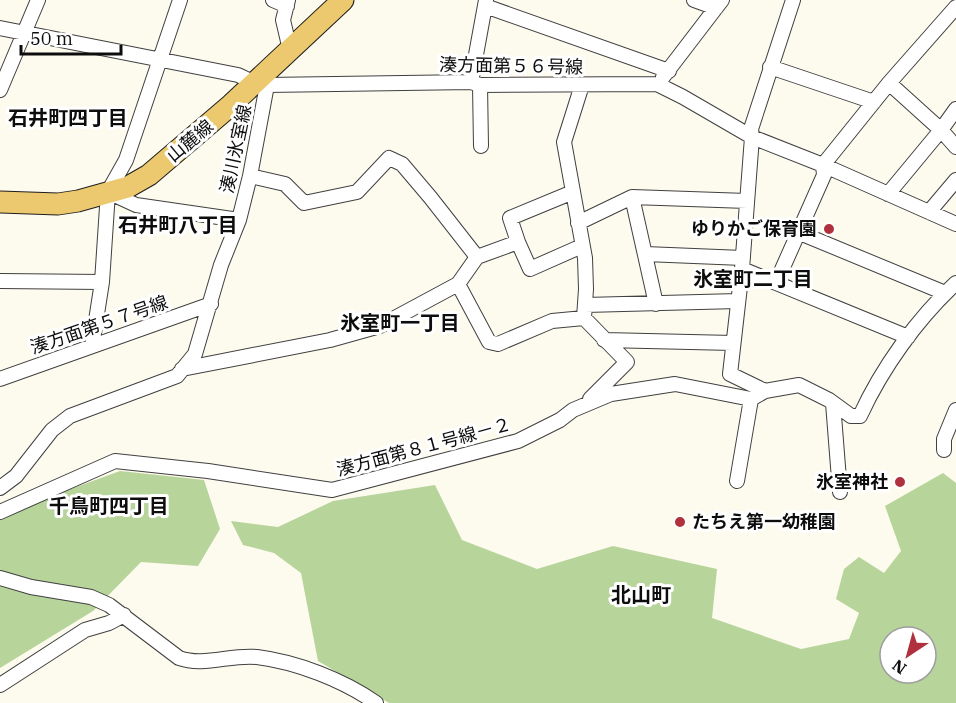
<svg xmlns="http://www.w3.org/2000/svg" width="956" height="703" font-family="'IBM Plex Serif','Noto Sans JP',serif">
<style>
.forest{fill:#b7d49b;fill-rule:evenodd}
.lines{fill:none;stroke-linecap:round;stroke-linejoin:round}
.minor-casing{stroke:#404040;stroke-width:16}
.primary-casing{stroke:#1e1e1e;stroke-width:23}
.minor{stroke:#fff;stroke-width:14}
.primary{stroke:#ecc86f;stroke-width:21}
.poi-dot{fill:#b0313d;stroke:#fff;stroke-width:2}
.labels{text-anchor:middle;stroke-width:6;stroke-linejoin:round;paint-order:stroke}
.street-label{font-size:18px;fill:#0d0d0d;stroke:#fff}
.poi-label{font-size:18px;font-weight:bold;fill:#0d0d0d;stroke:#fff;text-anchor:end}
.neighbourhood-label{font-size:20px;font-weight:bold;fill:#0d0d0d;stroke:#fff}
</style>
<rect width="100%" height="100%" fill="#fdfaee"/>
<path class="forest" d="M120,471L204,480L220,529L198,566L141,562L93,611L0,668V520L68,490Z
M943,473L956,483V703H389L318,661L301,573L274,553L243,545L231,521L278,527L333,501L435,485L462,540L537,569L613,546L717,569L712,618L801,649L849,639L859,613L836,599L844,569L859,557L884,573L901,551L885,506ZM890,637H926V673H890Z"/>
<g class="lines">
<g class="minor-casing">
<path id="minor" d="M273,0L287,6
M288,0L283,20L290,50
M694,0L716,8
M485,6L669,71
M0,28L238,75L255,83L267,85L471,82L480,85L657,84L683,97L752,137L823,165L956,224
M770,67L874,102
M663,77L722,0
M471,82L486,0
M889,83L941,130L956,147
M480,85L481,146
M582,85L564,142L585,258L586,289L584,318L627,362L590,399
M0,90L38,0
M250,176L285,184L304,203L357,192L389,158L402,164L430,197L477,257
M108,192L136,205L239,220
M888,194L941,130L956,109
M632,197L656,304
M929,212L956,180
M578,223L632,197L747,201
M800,233L945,293
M518,242L510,218L573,192
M645,254L743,258
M742,269L908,337
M0,281L102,282
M776,283L824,175L823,165L889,83L956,7
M458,284L489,342L498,344L552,321L584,318
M585,305L738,301
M604,340L733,343
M92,346L102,282L108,192L126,160L180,0
M182,369L330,340L380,326L458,284L477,257L518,242L530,269L582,246
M0,379L211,304
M765,391L730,374L742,269L752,137L751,129L793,0
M833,403L840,492
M944,450V439L956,410
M737,481L751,399
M0,488L16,476L52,430L70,416L177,376L195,354L221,265L239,220L250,176L267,85
M0,512L115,461L208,471L332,490L518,441L560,420L573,410L611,394L675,384L751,399L765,391L799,385L829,400L851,416H860C882,368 917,319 956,283
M0,578L31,587L91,597L109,605L179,658C204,667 231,654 257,657C297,662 343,680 376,703
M0,685L85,630L109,623L124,615"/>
</g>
<g class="primary-casing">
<path id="primary" d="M0,202L58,204L78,201L128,187L149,175L231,105L343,0"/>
</g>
<use href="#minor" class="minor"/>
<use href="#primary" class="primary"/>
</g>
<g class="poi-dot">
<circle cx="829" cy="229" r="6"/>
<circle cx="900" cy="482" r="6"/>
<circle cx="680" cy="522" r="6"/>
</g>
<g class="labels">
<g class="street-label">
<text transform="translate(511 66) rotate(1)" y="6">湊方面第５６号線</text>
<text transform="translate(190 141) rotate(-40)" y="6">山麓線</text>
<text transform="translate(236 149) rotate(-78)" y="6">湊川氷室線</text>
<text transform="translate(99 325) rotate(-19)" y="6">湊方面第５７号線</text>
<text transform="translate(424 447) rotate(-15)" y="6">湊方面第８１号線－２</text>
</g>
<g class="poi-label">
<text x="817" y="235">ゆりかご保育園</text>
<text x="888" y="488">氷室神社</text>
<text x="692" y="528" text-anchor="start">たちえ第一幼稚園</text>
</g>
<g class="neighbourhood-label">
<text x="68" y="125">石井町四丁目</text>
<text x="178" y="232">石井町八丁目</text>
<text x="753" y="286">氷室町二丁目</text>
<text x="400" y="330">氷室町一丁目</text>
<text x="109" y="513">千鳥町四丁目</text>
<text x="641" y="602">北山町</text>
</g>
</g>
<g transform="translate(908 655) rotate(216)"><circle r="28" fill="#ffffff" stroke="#9e9e9e" stroke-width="1.5"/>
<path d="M0-4.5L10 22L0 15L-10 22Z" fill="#b0313d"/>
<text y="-9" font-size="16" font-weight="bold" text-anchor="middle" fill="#0d0d0d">N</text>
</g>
<path d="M21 45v9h100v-9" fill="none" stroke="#0d0d0d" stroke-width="3"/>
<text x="30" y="45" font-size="18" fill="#0d0d0d" stroke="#ffffff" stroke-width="4.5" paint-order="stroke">50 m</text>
</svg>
